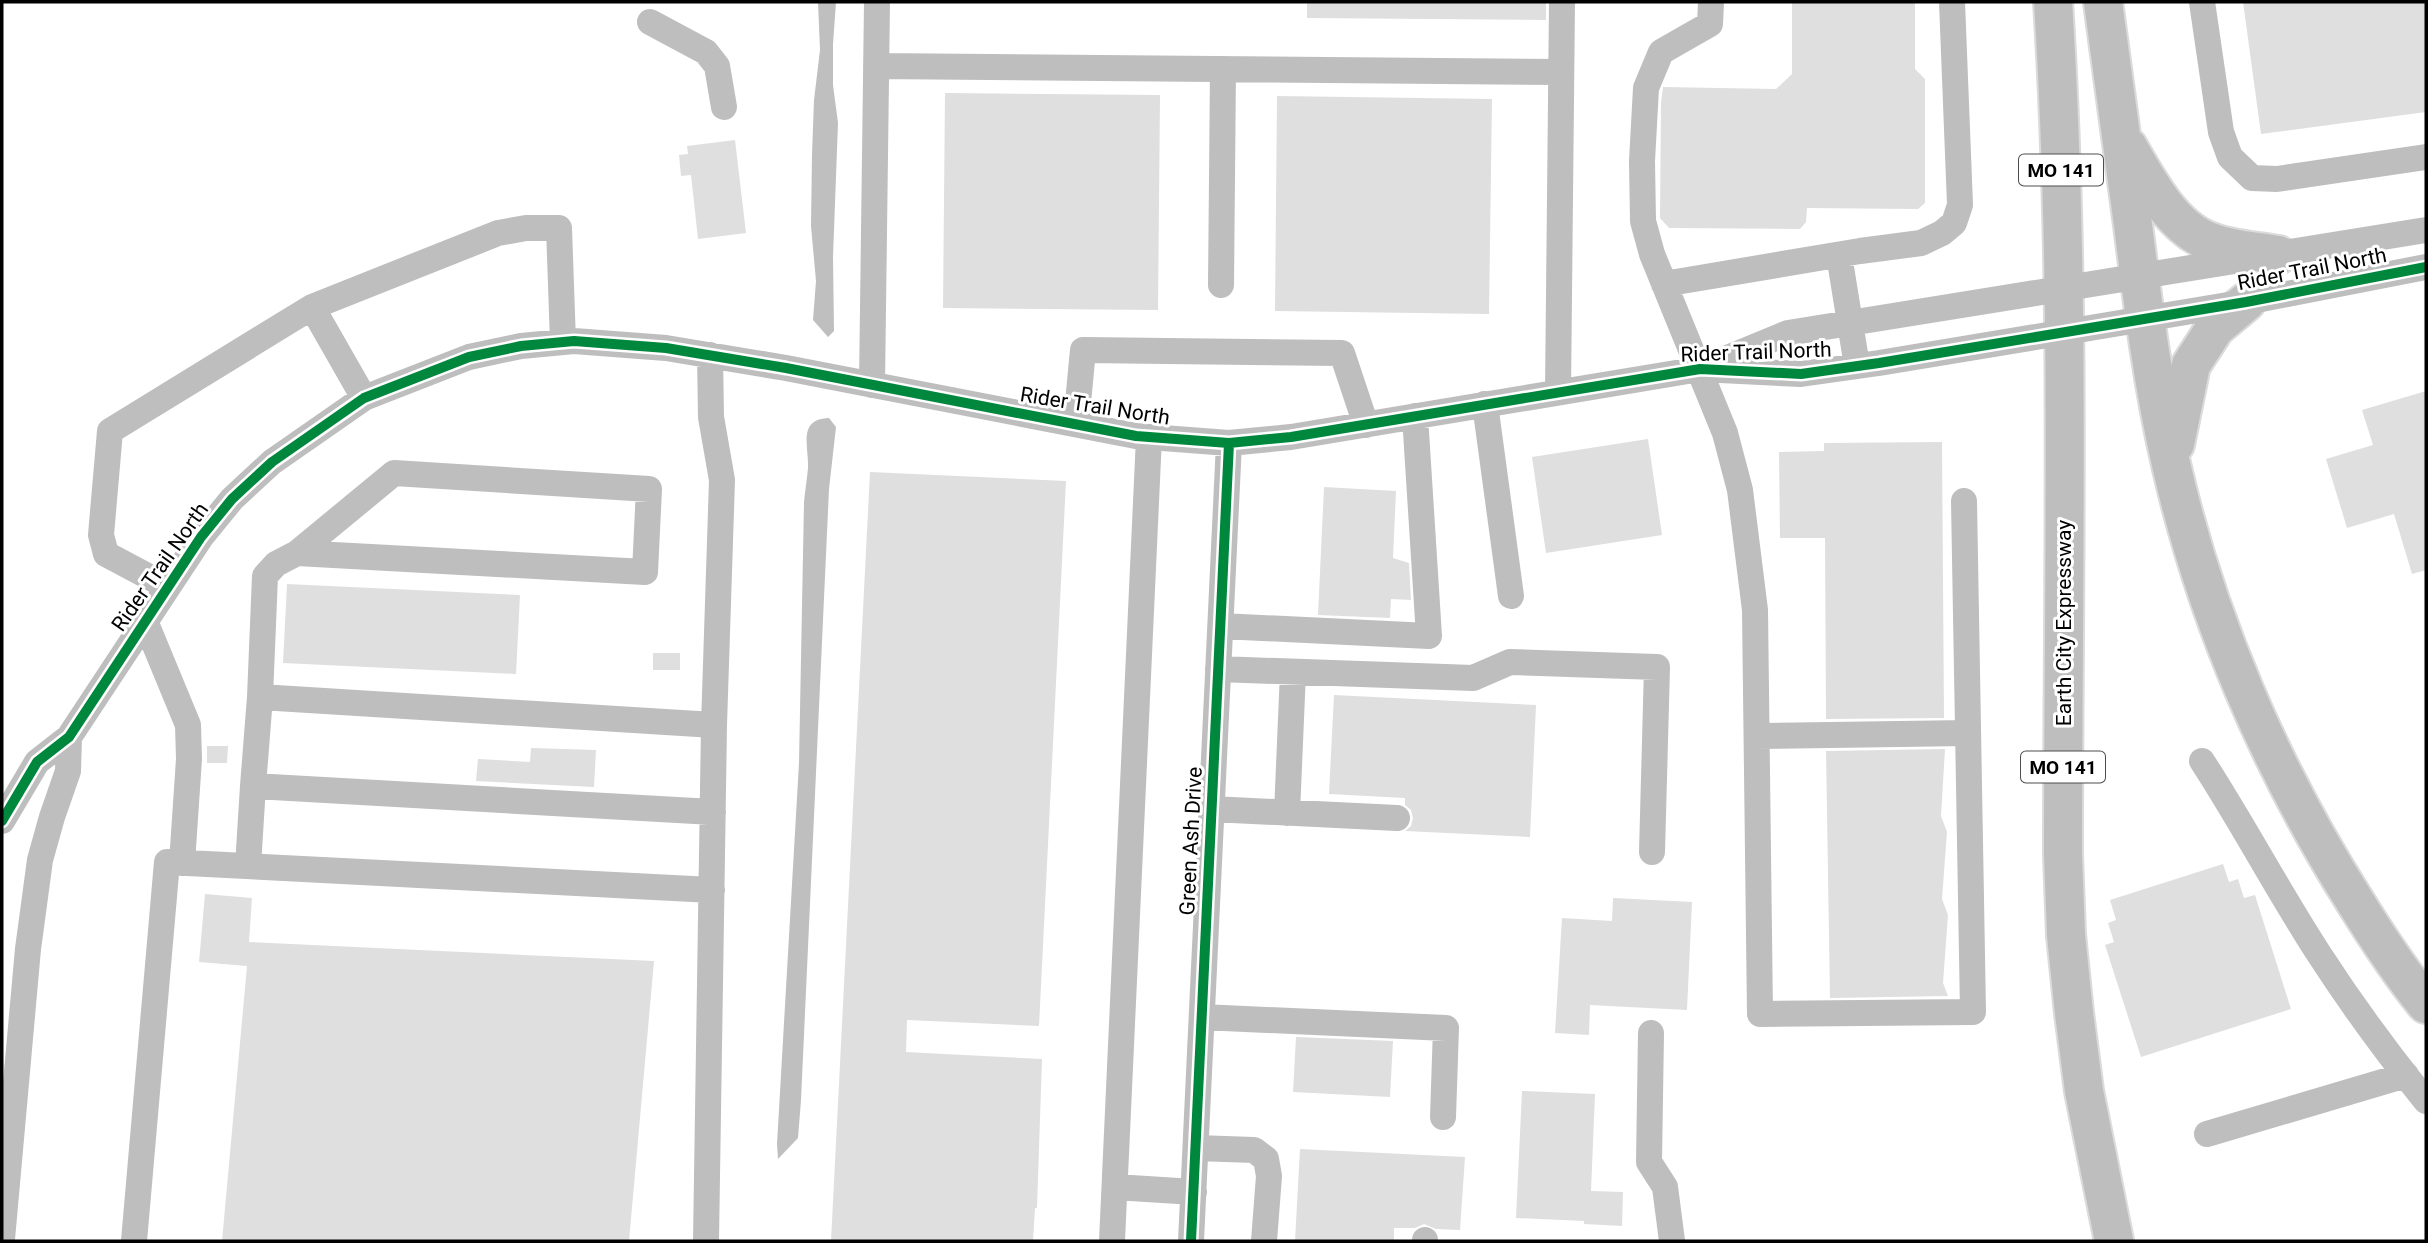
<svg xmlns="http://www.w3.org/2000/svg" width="2428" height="1243" font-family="Roboto,sans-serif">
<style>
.water{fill:#bfbfbf}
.building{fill:#dfdfdf}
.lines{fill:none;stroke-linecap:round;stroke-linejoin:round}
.highway-casing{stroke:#dbdbdb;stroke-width:42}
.minor{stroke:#bebebe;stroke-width:26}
.highway{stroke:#bebebe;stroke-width:38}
.cycleway-casing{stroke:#fff;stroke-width:15}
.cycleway{stroke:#00873e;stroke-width:10}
.labels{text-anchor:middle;stroke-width:6;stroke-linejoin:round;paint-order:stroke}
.shield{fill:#fff;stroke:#4c4c4c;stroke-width:2}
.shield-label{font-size:19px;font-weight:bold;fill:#000}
.street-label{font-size:21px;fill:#000;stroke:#fff}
</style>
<rect width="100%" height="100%" fill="#fff"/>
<path class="water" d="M818,2H836L833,44V85L838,123L833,257L834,331L828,337L813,320L816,281L811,226L812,154L814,100L820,50Z
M829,418L836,427L829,489L801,1100L798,1138L778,1159L777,1144L799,763L804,502C805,491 807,479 808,468C809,447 797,419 829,418Z"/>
<path class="building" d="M1307,2H1546V20L1307,18Z
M1792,2H1915V69L1925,79V203L1918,209L1807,208L1806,222L1800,229L1669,228L1660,218L1661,103L1663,87L1776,89L1792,74Z
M2243,2H2426V112L2261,134Z
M945,93L1160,95L1158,310L943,308Z
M1277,96L1492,99L1489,314L1275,311Z
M735,140L746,233L698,239L691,175L681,176L679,155L688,154L687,146Z
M2426,391V570L2412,574L2394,514L2347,528L2326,459L2373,445L2362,410Z
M1648,439L1662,535L1546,553L1532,457Z
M1942,442L1944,718L1826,719L1825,538H1780L1779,452L1824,451V443Z
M870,472L1066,481L1039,1026L907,1020L906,1052L1042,1059L1037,1208H1035L1033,1241H831Z
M1324,487L1396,491L1393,558L1409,563L1411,600L1391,599L1390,618L1318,615Z
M287,584L520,595L516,674L283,663Z
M653,653H680V670H653Z
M1334,695L1536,705L1530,837L1405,831L1411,826L1413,818L1411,810L1405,805V798L1329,794Z
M207,746H228L227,763H207Z
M531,748L596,750L594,787L476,781L478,759L530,762Z
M1945,749L1941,816L1947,832L1942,899L1948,915L1943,983L1948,996L1830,998L1826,751Z
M2223,864L2229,882L2238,879L2244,898L2255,895L2291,1009L2141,1057L2105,945L2114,942L2108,923L2116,920L2110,900Z
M205,894L252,898L249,942L654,961L629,1241H222L247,966L199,962Z
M1613,898L1692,902L1687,1010L1590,1005L1589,1035L1555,1033L1562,918L1612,921Z
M1296,1037L1393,1041L1390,1097L1293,1092Z
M1522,1091L1595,1094L1591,1191L1623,1192L1622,1226L1584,1224V1221L1516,1218Z
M1300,1149L1465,1157L1460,1230L1436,1229L1424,1224L1415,1228H1394V1241H1295Z"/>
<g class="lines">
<g class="highway-casing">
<path id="highway" d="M2053,2C2071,286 2063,570 2063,855L2066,935L2074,1013L2084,1091L2114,1241
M2103,2C2113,76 2123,151 2133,225C2143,305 2153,386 2171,464C2206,619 2271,769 2356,903C2377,937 2400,972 2426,1004
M2128,147C2147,180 2171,226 2208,241C2230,250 2255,251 2278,255
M2175,444L2191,365L2215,328L2246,302"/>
</g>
<path class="minor" d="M1711,2L1710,24L1661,52L1646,88L1642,161L1643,221L1652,254L1725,433L1740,490L1755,610L1760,1014L1973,1012L1964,501
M2202,2L2221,132L2230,157L2252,178L2277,179L2426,157
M650,22L706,52L717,66L724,107
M876,66L1561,72
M1839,255L1857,366
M1664,284L1860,251L1921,243L1942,233L1954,223L1960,205L1952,2
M1221,285L1223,69
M312,307L364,398
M1708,366L1788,333L2426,230
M872,385L877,2
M1558,392L1562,2
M1485,404L1511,596
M1076,424L1083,350L1342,353L1366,425
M297,553L394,473L649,489L645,572L297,553L276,564L265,576L260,697L714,725
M168,587L106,554L101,535L110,431L312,307L498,233L526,228H559L563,342
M145,621L188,725L189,759L182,863
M1221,626L1429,636L1415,416
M1218,669L1473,678L1510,662L1657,667L1652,852
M1757,736L1968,733
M2202,761C2243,824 2278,891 2319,954C2352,1005 2388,1054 2426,1101
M253,786L260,697
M1212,809L1397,818
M1287,813L1293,672
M2,821L37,762L69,737L201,537L232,499L272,462L364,398L469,357L521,346L574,341L666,348L786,368L1136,436L1229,443L1291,437L1700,369L1801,374L1879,363L2246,302L2426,267
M248,866L253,786L713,812
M1202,1017L1446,1028L1443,1117
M1651,1033L1649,1162L1665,1187L1672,1241
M2207,1134L2406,1075
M1196,1148L1254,1150L1266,1159L1269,1176L1264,1241
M1115,1187L1194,1192
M2,1239L28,949L40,860L52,817L68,771L69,737
M1425,1240V1241
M134,1241L167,862L712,890
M706,1241L714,725L722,480L711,417L710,355
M1112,1241L1149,437
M1191,1241L1229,443"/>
<use href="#highway" class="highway"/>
<g class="cycleway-casing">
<path id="cycleway" d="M2,821L37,762L69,737L201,537L232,499L272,462L364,398L469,357L521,346L574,341L666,348L786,368L1136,436L1229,443L1291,437L1700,369L1801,374L1879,363L2246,302L2426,267
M1191,1241L1229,443"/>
</g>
<use href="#cycleway" class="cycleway"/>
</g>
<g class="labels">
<g class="shield">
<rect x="2019" y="154.5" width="84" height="31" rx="5"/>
<rect x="2021" y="751.5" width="84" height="31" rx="5"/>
</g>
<g class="shield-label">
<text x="2061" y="177">MO 141</text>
<text x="2063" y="774">MO 141</text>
</g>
<g class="street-label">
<text transform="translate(2312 269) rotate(-11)" y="7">Rider Trail North</text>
<text transform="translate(1756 352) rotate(-2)" y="7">Rider Trail North</text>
<text transform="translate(1095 406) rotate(9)" y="7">Rider Trail North</text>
<text transform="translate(160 567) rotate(-55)" y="7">Rider Trail North</text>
<text transform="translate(2064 623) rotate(-90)" y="7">Earth City Expressway</text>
<text transform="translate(1191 841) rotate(-87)" y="7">Green Ash Drive</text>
</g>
</g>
<rect width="2428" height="1243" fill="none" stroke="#000000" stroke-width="7"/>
</svg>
